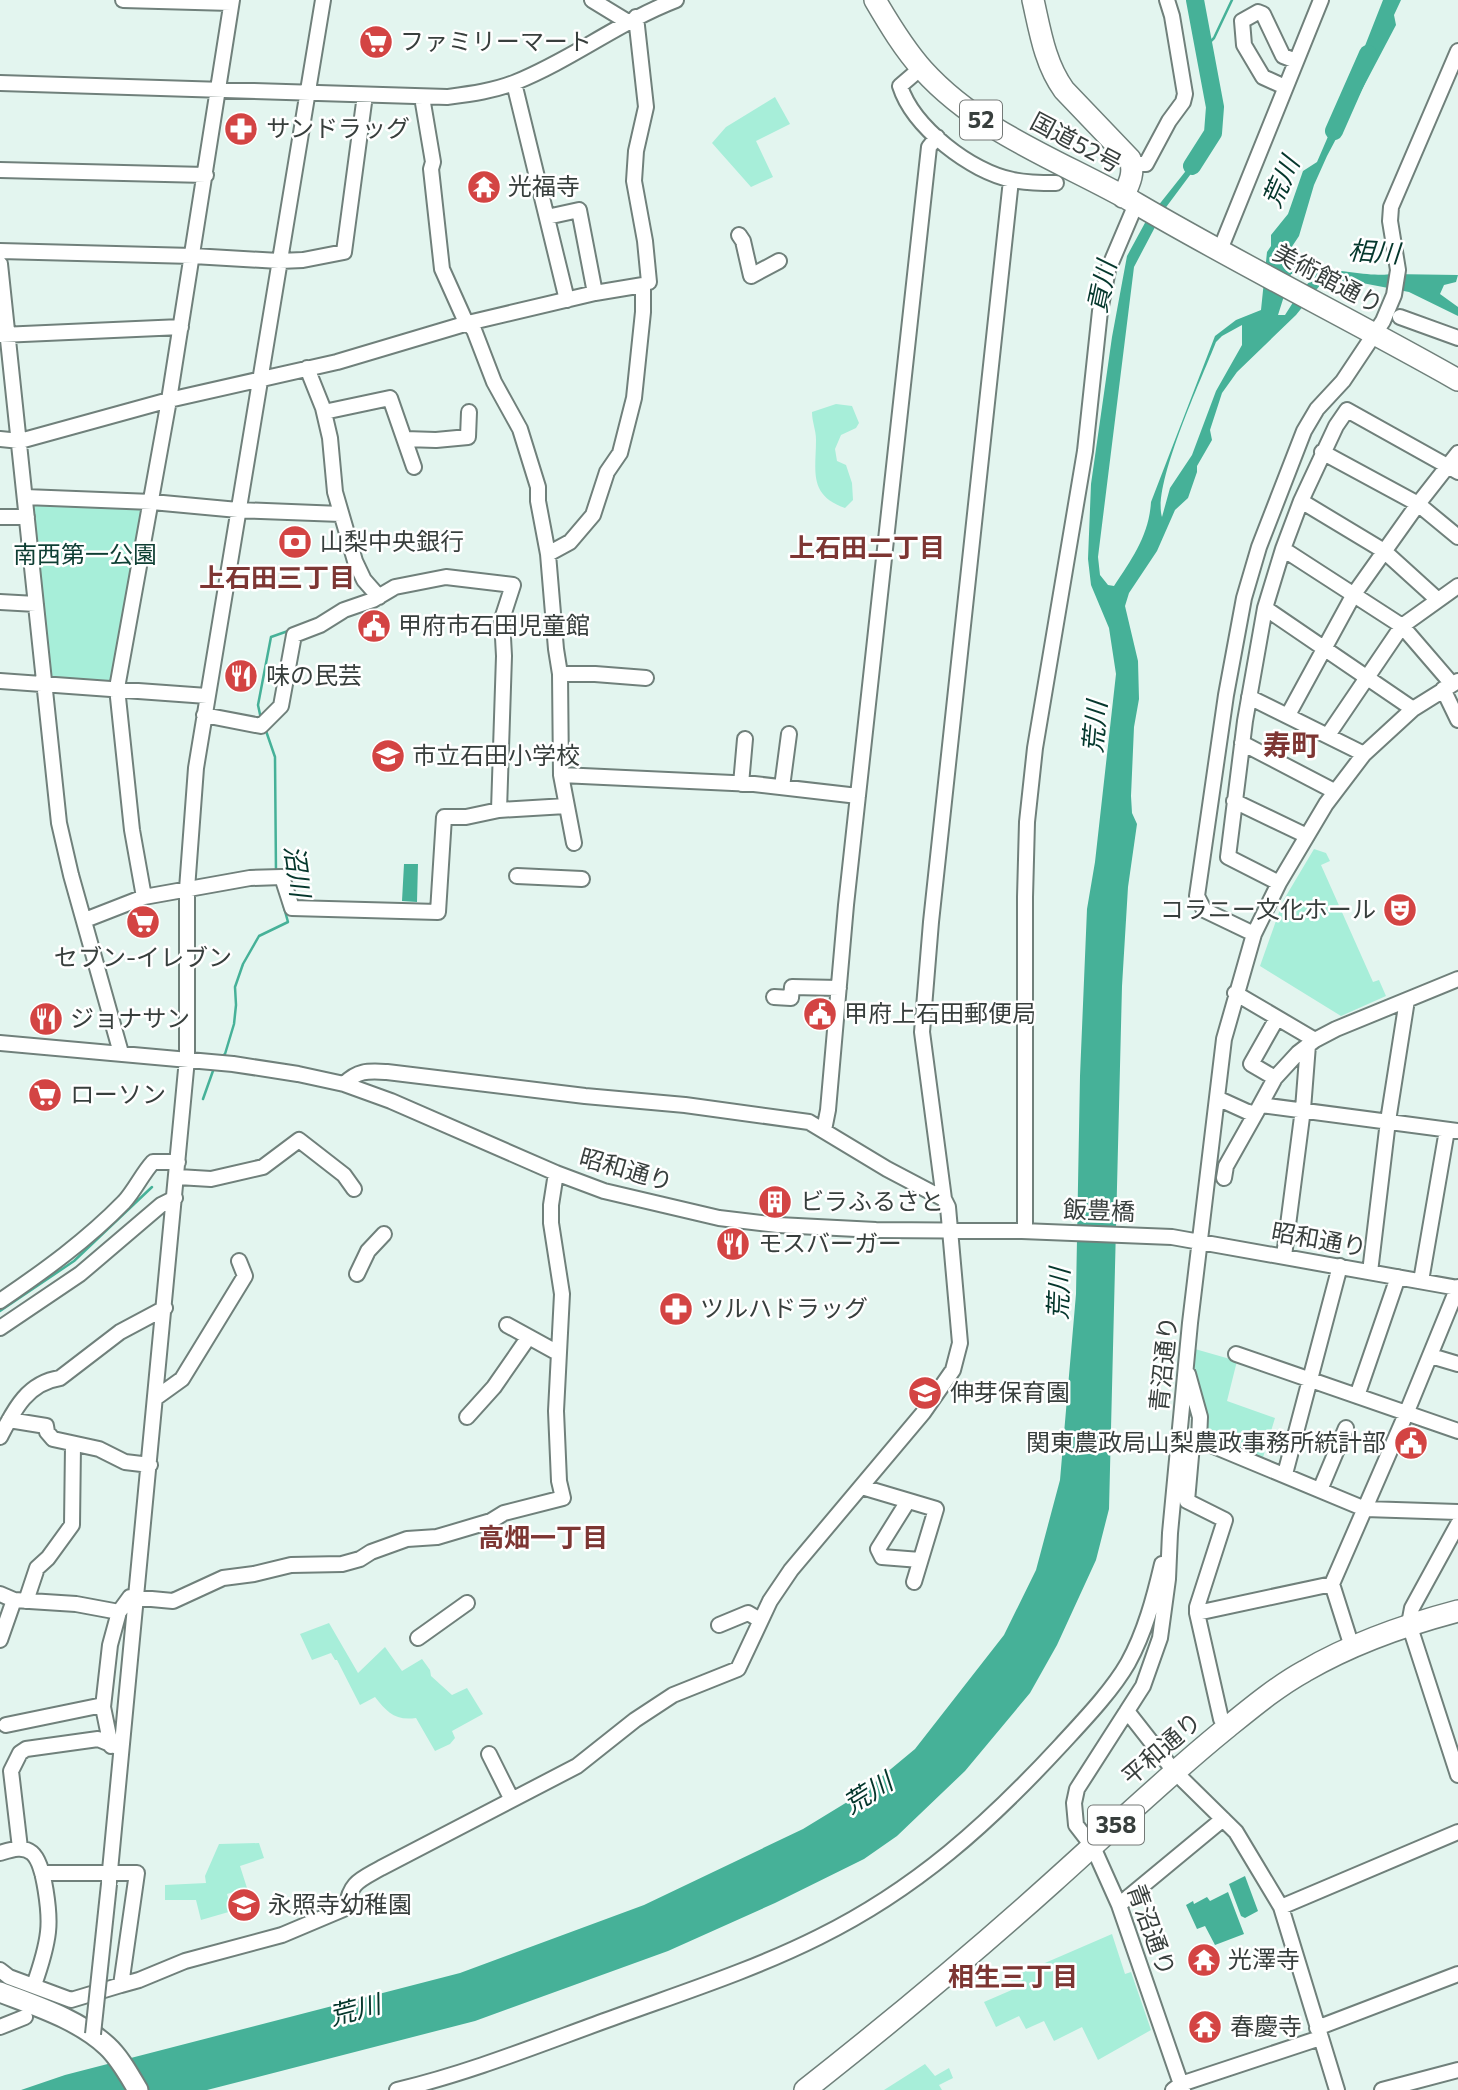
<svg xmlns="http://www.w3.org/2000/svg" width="1458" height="2090" font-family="Commissioner,'Noto Sans JP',sans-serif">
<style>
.green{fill:#a7eed9}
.water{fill:#46b198;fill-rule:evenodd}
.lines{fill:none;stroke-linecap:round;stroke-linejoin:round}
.stream{stroke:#46b198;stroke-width:2.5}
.river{stroke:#46b198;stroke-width:18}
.minor-casing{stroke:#70807b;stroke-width:18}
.major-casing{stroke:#70807b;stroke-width:23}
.highway-casing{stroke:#70807b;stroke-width:24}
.minor{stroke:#fff;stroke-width:14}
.major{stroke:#fff;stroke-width:19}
.highway{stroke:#fff;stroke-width:21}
.minor-bridge-casing{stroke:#70807b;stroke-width:18;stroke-linecap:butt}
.minor-bridge{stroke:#fff;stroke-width:14}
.labels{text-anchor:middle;stroke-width:5;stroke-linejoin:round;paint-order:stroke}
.shield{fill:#fff;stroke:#747977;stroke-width:2}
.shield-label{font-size:23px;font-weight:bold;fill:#383f3d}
.poi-label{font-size:24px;fill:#383f3d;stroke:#fff;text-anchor:start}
.street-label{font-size:24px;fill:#383f3d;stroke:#fff}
.park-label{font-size:24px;fill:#0e3e33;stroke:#fff}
.water-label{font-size:26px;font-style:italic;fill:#04372c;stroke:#fff}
.neighbourhood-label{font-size:26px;font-weight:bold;fill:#7d3633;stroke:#fff}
.quarter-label{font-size:28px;font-weight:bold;fill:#7d3633;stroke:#fff}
</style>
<rect width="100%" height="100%" fill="#e3f5ef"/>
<path class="green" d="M775,97L790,124L756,141L773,177L751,187L712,143L726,127Z
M836,404L852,406L859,423L856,428L841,435L835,449L837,461L846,465L852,483L853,500L845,508C808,495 816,471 816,440C816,430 812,422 812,412Z
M33,503L140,509L142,512L113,681L109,684L51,681L45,676Z
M1314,849L1326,853L1330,861L1321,865L1373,982L1379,980L1386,996L1341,1016L1260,966L1283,901Z
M1195,1349L1237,1361L1227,1401L1275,1418L1261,1464L1199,1440L1191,1377Z
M329,1623L358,1673L385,1647L402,1671L422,1659L430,1670L431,1676L452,1695L467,1688L483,1714L452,1731L455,1738L450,1744L435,1751L416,1718C395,1721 387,1712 375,1697L360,1705L337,1660H335L331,1653L312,1660L300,1634Z
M259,1843L264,1858L240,1866L247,1888L227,1894L232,1911L201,1920L196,1900H165V1885L206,1883L205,1876L219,1844Z
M1112,1934L1125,1974L1131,1972L1151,2030L1098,2060L1082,2027L1054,2041L1044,2021L1026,2029L1019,2016L996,2027L984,2002L1014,1989L1010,1978Z
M925,2064L935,2076L949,2068L953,2078L939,2085L942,2090H884Z"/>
<path class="water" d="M1383,0H1401L1394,15L1396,25L1327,156L1314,185L1299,236L1289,251L1286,260L1294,265C1308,259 1312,264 1325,268C1339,271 1379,277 1391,274L1458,275L1456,282L1444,285L1440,294L1458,307V316L1409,292L1357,282L1321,284L1296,315L1237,372L1222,393L1210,430L1212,440L1197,466V472L1188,498L1175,510L1157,551L1129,593L1125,606L1138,661L1139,699L1134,727L1131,796L1132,813L1137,824L1128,887L1122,986L1109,1509L1096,1560L1057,1645L1030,1693L965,1771L897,1836L864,1859L775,1903L668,1951L475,2021L207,2090H21L65,2075L460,1973L644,1905L803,1829L862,1793L915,1749L1004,1635L1036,1570L1060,1480L1076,1294L1080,1076L1087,909L1095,862L1116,674L1109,628L1091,585L1088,559L1091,484L1112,337L1127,256L1146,221L1204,148L1193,171L1164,210L1134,267L1098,557L1100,575L1108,585L1114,586C1132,559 1149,535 1151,502L1215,336L1236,320L1261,310L1267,252L1271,246V235L1288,214L1303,171L1317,162L1336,118L1352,101L1359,78L1357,72L1361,56ZM1291,274H1303L1312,279L1299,293L1285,315H1278ZM1242,325V345L1216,391L1192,455L1170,488L1162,517C1152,485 1202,378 1216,342L1222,336Z
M404,864H418L417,902L402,901Z
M1245,1876L1258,1911L1245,1918L1241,1916L1229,1884Z
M1228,1892L1244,1934L1215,1945L1205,1926L1197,1929L1186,1905L1193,1901L1194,1904L1207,1897L1210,1901Z"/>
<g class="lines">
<path class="stream" d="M1204,48L1214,38L1232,0
M261,719L258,705L271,637L288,631
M265,728L275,757L276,874
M220,1057L225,1054L234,1024L236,1005L235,987L243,964L259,936L288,922L283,904
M203,1099L214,1068
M0,1311L74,1261L152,1187"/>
<path class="river" d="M1334,131L1368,54
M1192,166L1213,133L1215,107L1195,0"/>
<g class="minor-casing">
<path id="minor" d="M123,0L231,3
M592,0L628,22
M636,17L646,107L636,151L634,181L645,241L649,282
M921,68L900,86C913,127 971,172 1013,180C1027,183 1041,183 1056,183
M0,83L447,97C470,94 494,91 516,82C571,60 619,22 676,0
M514,83L567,300
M1285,87L1263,77L1244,45L1242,21L1258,12L1263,14L1283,56L1296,61
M422,97L433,162L431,169L442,269L464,318L474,330L494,382L520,429L538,487V501L548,554L556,649L560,674L561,775L574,843
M1131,164H1146L1169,121L1183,102L1185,94L1172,16L1167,0
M0,170L206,175
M547,217L579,210L595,293
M739,235L743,241L751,276L779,261
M1220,250L1321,0
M0,251L193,256L279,261L303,260L344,252L365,95
M0,264L59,823L71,875L121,1053
M1400,317L1458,338
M1,335L181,327
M307,368L323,408L330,438L335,492L355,561L364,580L379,597
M324,412L390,398L414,467
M0,439L20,441L169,400L337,362L468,323L595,293L643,285V312L634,398L620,453L607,472L593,515L570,542L548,554
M405,439L436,440L468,437L469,412
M1322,452L1418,504L1458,537
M25,497L152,502L238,510L341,514
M1301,501L1384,551L1438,600
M0,517H27
M1283,549L1402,626L1452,684
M0,602L36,604
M1265,608L1413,709
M560,674H595L646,678
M0,681L207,696
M1443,689L1458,720
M1249,697L1364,754
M1288,715L1354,594L1418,504L1458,453
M1328,735L1402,626L1458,586
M1242,743L1334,791
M561,775L754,784L858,796
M741,784L745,739
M782,787L789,734
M1234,801L1307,836
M499,810L566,806
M517,876L582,879
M1279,883L1228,857L1245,721L1265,608L1283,549L1301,501L1336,426L1347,410L1458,472
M144,897L132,830L117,688L169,400L232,0
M85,920L144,897L250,878L282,877L292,908L438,912L444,817H466L499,810L504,656L502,619L513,585L446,577L395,587L373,600L344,610L320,625L294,635L281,706L261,726L204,715
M1254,934L1204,910L1197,896L1226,695L1244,598L1259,547L1304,431L1317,409L1343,381L1383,321L1394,295L1398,270L1390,221L1391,207L1458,51
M1235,993L1315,1040
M774,997L791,998L792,987L839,988
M0,1043L233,1064L298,1074L344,1084L391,1101L556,1173L604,1191L719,1218L778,1225L876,1230L1022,1231L1172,1237L1458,1288
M1275,1078L1251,1064L1277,1018
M1217,1098L1250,1113L1257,1111L1275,1078L1298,1053L1315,1040L1336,1029L1458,979
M1261,1105L1458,1131
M824,1130L828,1110L846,905L929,147L937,137
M178,1177L211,1179L263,1167L299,1140L344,1175L354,1189
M1224,1178L1226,1166L1257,1111
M944,1199L922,1032L931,922L1011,180
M1025,1231V897L1027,822L1035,748L1085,451L1100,311L1108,270L1136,204
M1284,1256L1303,1109L1308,1045
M1370,1272L1388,1121L1407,1000
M357,1274L368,1251L384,1234
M1421,1281L1447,1130
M0,1301C44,1271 87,1240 124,1202C135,1190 142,1174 153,1162H178
M507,1325L558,1353
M0,1328L80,1274L161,1205L175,1198
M1236,1354L1458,1431
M1431,1356L1458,1364
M1188,1374L1200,1417L1199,1440L1365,1509L1458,1512
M1357,1396L1398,1277
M157,1397L182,1379L245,1276L239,1261
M467,1417L494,1387L528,1338
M9,1420L46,1426L47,1432L53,1439L99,1449L125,1462L150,1465
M0,1437C14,1410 27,1383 60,1378L120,1332L165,1308
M1199,1440L1192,1445L1187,1501L1225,1520L1197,1607V1613L1221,1719L1228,1727
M1285,1474L1340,1266
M862,1487L936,1509L914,1582
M1320,1490L1346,1428
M908,1501L878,1549L882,1557L920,1560
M1458,1524L1412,1608L1409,1624L1458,1775
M0,1594L14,1600L76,1604L119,1612
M26,1601L37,1568L48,1558L72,1525L73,1445
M1197,1613L1332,1584
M719,1625L748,1613L760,1620
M418,1638L467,1603
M0,1640L14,1600
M1352,1647L1332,1584L1406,1414L1458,1287
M1127,1711L1174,1771L1236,1832L1281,1907L1337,2090
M6,1725L103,1705
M111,1746L103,1707L110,1645L119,1612L130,1597L173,1601L223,1578L254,1574L291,1565L342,1564L360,1559L371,1552L407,1539L437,1537L491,1521L504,1513L563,1498L559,1481L556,1411L562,1294L551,1223V1205L556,1173
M489,1754L511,1798
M20,1848L11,1771L20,1753L26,1749L98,1739L115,1746
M0,1853C10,1850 23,1845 32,1853C45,1864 50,1915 48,1932C46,1950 40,1968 34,1985
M42,1873H137L121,1985L139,1980L185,1961L282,1935L346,1908C350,1882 360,1880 381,1868L577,1766L635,1720L673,1695L738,1669L770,1601L791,1570L923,1413L953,1370L960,1343L948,1207L944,1199L887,1169L809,1122L685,1105L585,1096L387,1072C368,1071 358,1070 344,1084
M109,1881L187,1059V889L196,768L323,0
M1119,1905L1223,1819
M1281,1907L1458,1832
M0,1970L9,1977L71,2000L121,1985
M0,2027L25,2017
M1317,2028L1458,1974
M397,2090C469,2073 538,2045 607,2020C678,1994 751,1971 819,1937C916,1889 988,1824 1061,1745C1083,1721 1112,1691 1128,1663C1145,1632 1154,1598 1162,1564
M1173,2090L1181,2084L1320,2038
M1183,2090L1119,1905L1093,1847L1076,1825L1074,1803L1077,1789L1143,1686L1160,1638L1168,1579L1170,1533L1190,1323L1224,1039L1254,934L1279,883L1326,804L1364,754L1413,709L1458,681
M1382,2090L1458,2070"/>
</g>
<g class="major-casing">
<path id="major" d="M0,1992C36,2006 78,2019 107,2046C120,2058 129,2075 138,2090"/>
</g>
<g class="highway-casing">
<path id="highway" d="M875,0C889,24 904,49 923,70C981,134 1064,162 1137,204C1243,266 1352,320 1458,380
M1033,0C1040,31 1045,64 1064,90L1130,159C1135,173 1129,184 1123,197
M805,2090C890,2023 973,1954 1053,1882C1110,1831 1165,1778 1224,1730C1250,1709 1276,1687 1305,1671C1353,1643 1405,1625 1458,1611"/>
</g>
<use href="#minor" class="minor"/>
<use href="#major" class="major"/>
<use href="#highway" class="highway"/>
<g class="minor-bridge-casing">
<path id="minor-bridge" d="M93,2034L109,1884"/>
</g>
<use href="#minor-bridge" class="minor-bridge"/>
</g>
<defs>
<g id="supermarket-disc" transform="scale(1.75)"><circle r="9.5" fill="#d34443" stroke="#fff"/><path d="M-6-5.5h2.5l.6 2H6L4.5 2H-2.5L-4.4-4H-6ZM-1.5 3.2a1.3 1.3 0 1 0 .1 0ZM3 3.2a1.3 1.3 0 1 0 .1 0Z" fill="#fff"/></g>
<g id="pharmacy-disc" transform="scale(1.75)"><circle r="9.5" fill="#d34443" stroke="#fff"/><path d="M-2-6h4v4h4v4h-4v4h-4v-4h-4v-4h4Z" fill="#fff"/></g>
<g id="temple-disc" transform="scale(1.75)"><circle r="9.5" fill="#d34443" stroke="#fff"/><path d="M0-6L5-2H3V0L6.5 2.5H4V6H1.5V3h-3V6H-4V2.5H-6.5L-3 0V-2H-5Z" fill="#fff"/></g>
<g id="bank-disc" transform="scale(1.75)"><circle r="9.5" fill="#d34443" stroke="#fff"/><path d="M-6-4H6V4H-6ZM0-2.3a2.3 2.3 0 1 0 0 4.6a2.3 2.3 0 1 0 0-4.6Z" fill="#fff"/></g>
<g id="civic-disc" transform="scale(1.75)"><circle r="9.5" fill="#d34443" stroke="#fff"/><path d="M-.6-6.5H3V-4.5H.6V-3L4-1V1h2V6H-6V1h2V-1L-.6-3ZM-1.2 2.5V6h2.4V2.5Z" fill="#fff"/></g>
<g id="restaurant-disc" transform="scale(1.75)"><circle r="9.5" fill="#d34443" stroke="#fff"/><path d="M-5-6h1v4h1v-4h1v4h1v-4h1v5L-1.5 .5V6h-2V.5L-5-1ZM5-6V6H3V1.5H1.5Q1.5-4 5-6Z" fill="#fff"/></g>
<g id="school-disc" transform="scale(1.75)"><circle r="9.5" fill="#d34443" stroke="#fff"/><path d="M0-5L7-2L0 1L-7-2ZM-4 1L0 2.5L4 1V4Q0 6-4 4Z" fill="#fff"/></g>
<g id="theatre-disc" transform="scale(1.75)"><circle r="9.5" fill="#d34443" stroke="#fff"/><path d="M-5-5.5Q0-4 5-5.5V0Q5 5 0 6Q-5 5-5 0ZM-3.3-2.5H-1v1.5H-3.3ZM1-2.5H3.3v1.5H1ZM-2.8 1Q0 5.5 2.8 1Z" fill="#fff"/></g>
<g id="building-disc" transform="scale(1.75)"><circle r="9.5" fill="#d34443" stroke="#fff"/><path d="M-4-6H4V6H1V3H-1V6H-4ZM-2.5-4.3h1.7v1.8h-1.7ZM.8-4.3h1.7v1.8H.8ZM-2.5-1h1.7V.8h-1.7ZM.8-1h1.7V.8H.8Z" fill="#fff"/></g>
</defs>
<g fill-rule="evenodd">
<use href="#supermarket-disc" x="376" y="42"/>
<use href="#pharmacy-disc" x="241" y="129"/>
<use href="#temple-disc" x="484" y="187"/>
<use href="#bank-disc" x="295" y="542"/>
<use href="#civic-disc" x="374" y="626"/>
<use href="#restaurant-disc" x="241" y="676"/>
<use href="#school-disc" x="388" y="756"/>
<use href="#theatre-disc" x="1400" y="910"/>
<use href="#supermarket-disc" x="143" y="922"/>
<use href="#civic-disc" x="820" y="1014"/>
<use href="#restaurant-disc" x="46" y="1019"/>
<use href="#supermarket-disc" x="45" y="1095"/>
<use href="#building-disc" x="775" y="1202"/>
<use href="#restaurant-disc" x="733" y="1244"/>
<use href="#pharmacy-disc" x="676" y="1309"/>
<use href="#school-disc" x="925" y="1393"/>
<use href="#civic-disc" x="1411" y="1443"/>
<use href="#school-disc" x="244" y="1905"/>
<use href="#temple-disc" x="1204" y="1960"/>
<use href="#temple-disc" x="1205" y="2027"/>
</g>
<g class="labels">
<g class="shield">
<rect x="960" y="100.5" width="42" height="39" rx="5"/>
<rect x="1088" y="1805.5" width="56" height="39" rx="5"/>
</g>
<g class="shield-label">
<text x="981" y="128">52</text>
<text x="1116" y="1833">358</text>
</g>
<g class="poi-label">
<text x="400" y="50">ファミリーマート</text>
<text x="266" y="137">サンドラッグ</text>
<text x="508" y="195">光福寺</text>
<text x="320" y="550">山梨中央銀行</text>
<text x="398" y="634">甲府市石田児童館</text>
<text x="266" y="684">味の民芸</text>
<text x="412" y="764">市立石田小学校</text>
<text x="1376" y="918" text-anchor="end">コラニー文化ホール</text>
<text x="143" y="966" text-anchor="middle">セブン-イレブン</text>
<text x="844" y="1022">甲府上石田郵便局</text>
<text x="70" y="1027">ジョナサン</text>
<text x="70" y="1103">ローソン</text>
<text x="800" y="1210">ビラふるさと</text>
<text x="758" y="1252">モスバーガー</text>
<text x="700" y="1317">ツルハドラッグ</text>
<text x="950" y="1401">伸芽保育園</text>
<text x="1386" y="1451" text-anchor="end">関東農政局山梨農政事務所統計部</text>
<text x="268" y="1913">永照寺幼稚園</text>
<text x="1228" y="1968">光澤寺</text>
<text x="1230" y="2035">春慶寺</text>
</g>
<g class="street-label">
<text transform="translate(1076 143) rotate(28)" y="8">国道52号</text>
<text transform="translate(1328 279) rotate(28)" y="8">美術館通り</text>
<text transform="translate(626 1170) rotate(16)" y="8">昭和通り</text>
<text transform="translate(1099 1211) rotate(2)" y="8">飯豊橋</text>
<text transform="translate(1319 1240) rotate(10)" y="8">昭和通り</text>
<text transform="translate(1164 1364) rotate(-84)" y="8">青沼通り</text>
<text transform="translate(1162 1749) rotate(-41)" y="8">平和通り</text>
<text transform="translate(1151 1930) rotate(70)" y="8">青沼通り</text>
</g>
<g class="park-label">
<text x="85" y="563">南西第一公園</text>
</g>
<g class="water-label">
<text transform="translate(1281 182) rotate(-66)" y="9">荒川</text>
<text transform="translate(1374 252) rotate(4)" y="9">相川</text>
<text transform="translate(1102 287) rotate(-78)" y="9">貢川</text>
<text transform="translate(1095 727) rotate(-85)" y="9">荒川</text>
<text transform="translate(297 871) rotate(82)" y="9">沼川</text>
<text transform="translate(1059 1294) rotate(-88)" y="9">荒川</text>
<text transform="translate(868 1793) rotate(-32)" y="9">荒川</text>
<text transform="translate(355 2010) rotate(-15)" y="9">荒川</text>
</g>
<g class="neighbourhood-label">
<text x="867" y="557">上石田二丁目</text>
<text x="277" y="587">上石田三丁目</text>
<text x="543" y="1547">高畑一丁目</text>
<text x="1013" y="1986">相生三丁目</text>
</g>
<g class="quarter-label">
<text x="1291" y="755">寿町</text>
</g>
</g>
</svg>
